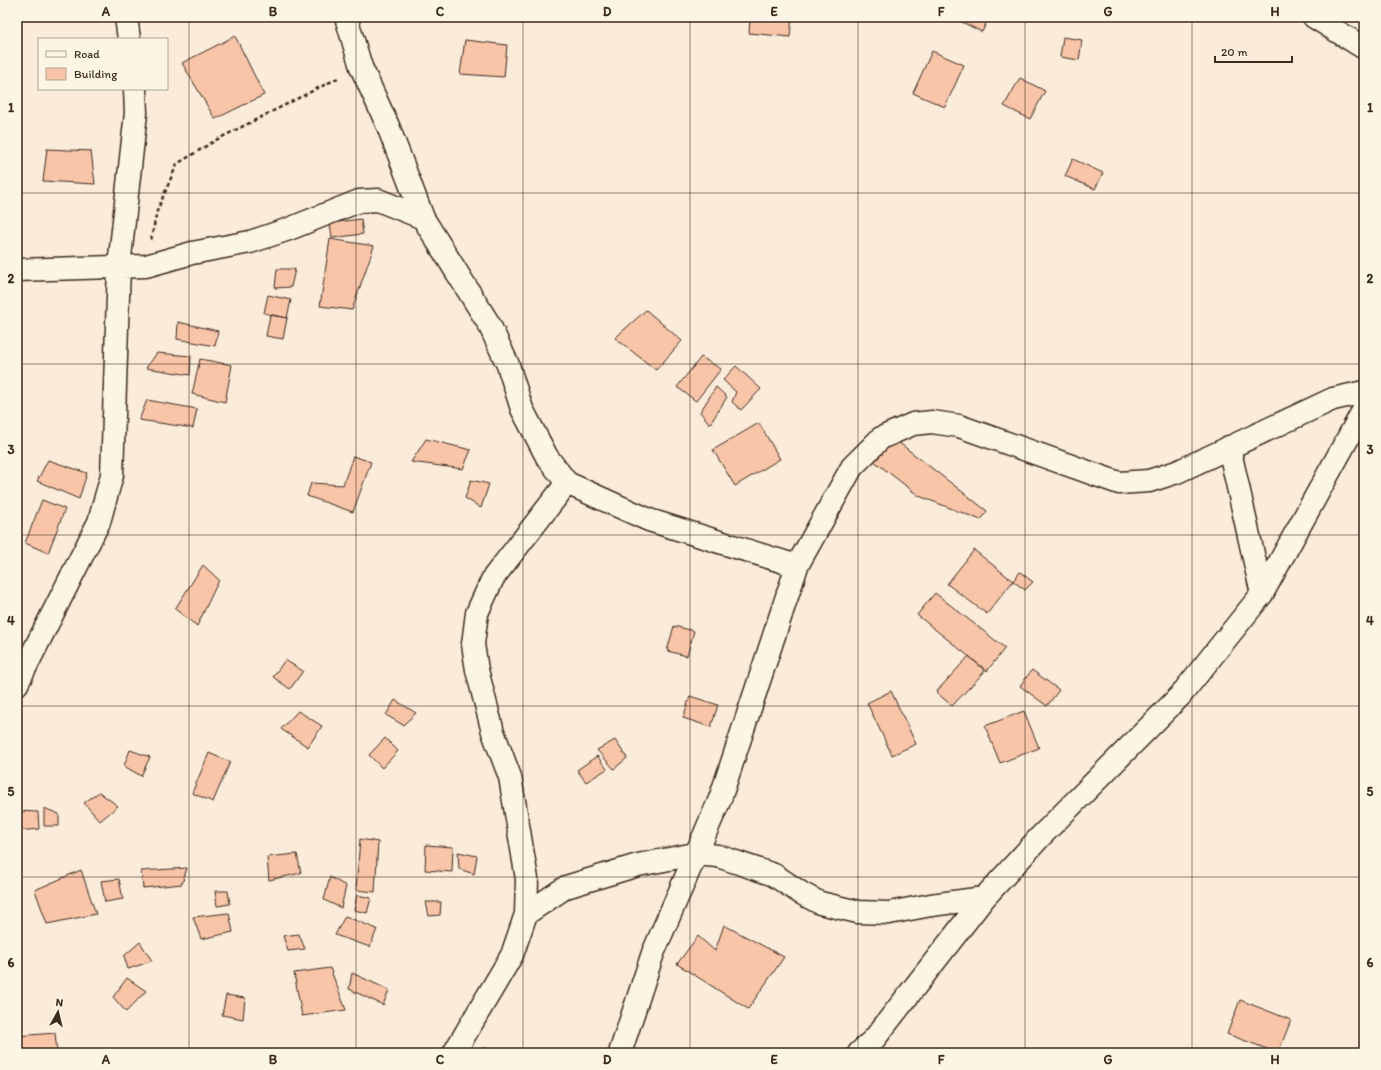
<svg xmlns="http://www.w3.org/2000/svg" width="1381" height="1070" font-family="Itim,sans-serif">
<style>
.building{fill:#f8c5a9;stroke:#3b2a1e}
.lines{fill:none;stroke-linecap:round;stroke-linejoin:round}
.minor-casing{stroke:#3b2a1e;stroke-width:25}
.path{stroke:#3b2a1e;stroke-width:2.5;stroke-dasharray:4 3;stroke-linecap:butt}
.minor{stroke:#fcf5e5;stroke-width:22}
.grid{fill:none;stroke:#3b2a1e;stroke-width:1;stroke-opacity:0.55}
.neatline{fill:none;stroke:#3b2a1e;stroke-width:1.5}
.grid-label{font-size:13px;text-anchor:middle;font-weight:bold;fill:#3b2a1e}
</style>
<rect width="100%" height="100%" fill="#fbebd9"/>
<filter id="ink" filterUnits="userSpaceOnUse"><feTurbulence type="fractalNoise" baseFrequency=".025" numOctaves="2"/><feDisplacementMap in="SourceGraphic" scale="8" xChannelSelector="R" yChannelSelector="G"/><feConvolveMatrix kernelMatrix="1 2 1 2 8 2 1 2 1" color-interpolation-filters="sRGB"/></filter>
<g filter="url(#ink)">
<path class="building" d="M750,17H792L790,37L749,33Z
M952,17H989L982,32Z
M235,36L264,95L215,119L182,63Z
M1063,37L1082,40L1079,60L1060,57Z
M465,40L507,45L504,77L460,74Z
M932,51L964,65L945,107L913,93Z
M1020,78L1045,91L1030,119L1004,106Z
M17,146H20L23,166L17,165Z
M47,149L91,151L95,184L43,181Z
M1073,159L1103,173L1095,189L1065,176Z
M361,219L363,234L332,238L330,223Z
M330,239L374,246L352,310L320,306Z
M277,269H295L291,287L275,288Z
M268,295L291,300L287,318L264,313Z
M646,310L682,341L656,370L615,338Z
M270,315L287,318L283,339L266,336Z
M178,322L218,331L215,346L177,339Z
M157,353L191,356L190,375L146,368Z
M701,357L721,369L696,401L677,387Z
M200,359L232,365L225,402L192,394Z
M736,366L761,389L741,410L732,402L736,392L723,380Z
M716,387L727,397L710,424L700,412Z
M147,400L197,409L193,428L139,420Z
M759,423L780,459L735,486L713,450Z
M893,438L987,511L981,520L919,496L874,461Z
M426,439L471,450L463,469L411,462Z
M353,456L371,462L353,512L307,496L311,483L343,485Z
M48,460L87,473L79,499L37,481Z
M471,480L489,484L481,508L465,498Z
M42,500L65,509L48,553L25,543Z
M974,550L1013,581L987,614L947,584Z
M203,565L219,580L197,626L175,609Z
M1020,572L1033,582L1025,590L1013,581Z
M935,593L1005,648L987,671L917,615Z
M674,626L694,631L687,656L667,651Z
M969,656L985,671L952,706L936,692Z
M285,660L303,671L290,689L273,677Z
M1032,670L1059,690L1047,706L1020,686Z
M891,691L916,744L892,755L867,703Z
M690,696L718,705L711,727L683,718Z
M395,700L416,713L403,725L386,715Z
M298,711L322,726L308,747L281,729Z
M1024,711L1039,748L1000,763L985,726Z
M385,738L398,751L382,768L369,755Z
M615,740L627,758L614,769L597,750Z
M130,750L150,757L141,776L124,766Z
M209,753L230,762L213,802L192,793Z
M597,756L607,769L586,782L577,770Z
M99,792L118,806L100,821L84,803Z
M44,808L59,814V826H44Z
M17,811L38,812L39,829L17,831Z
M360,839L378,842L375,892L356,890Z
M426,845L453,847L452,872L425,870Z
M458,852L477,856L474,874L459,869Z
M297,854L301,873L269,880L267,857Z
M187,868L182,884L143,888L141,871Z
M81,870L96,914L47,924L35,890Z
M330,877L346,886L341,908L324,900Z
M119,879L123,899L105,902L101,881Z
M215,891H228L230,904L217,906Z
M357,895L371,898L367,913L354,910Z
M426,902H441L440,915L429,916Z
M229,913L233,932L201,939L193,917Z
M345,916L377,929L370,947L335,935Z
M724,925L784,957L748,1009L677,964L698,936L715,951Z
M299,934L305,949L288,951L283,936Z
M140,942L152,961L128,969L124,956Z
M330,968L346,1010L302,1016L294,973Z
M352,973L389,990L383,1005L349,989Z
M127,978L146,991L126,1012L113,997Z
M226,995L245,998L243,1019L222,1015Z
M1240,1000L1291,1020L1278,1053L1227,1034Z
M55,1033L57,1053H17V1036Z
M483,1047L496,1053H480Z"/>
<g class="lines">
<g class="minor-casing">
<path id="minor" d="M126,17L129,39
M346,17L361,67L388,126L423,218L489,324L508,365L522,409L547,457L567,483L649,520L797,566
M1314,17L1364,48
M17,270L146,266L192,253L250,242L289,229L359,201L378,200L423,218
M1229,447L1262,594
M17,684L99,522L112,475L119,266L136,113L135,89
M526,914L566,887L638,865L695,854L718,856L774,875L801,893L820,903L858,912L889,913L931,905L984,898
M454,1053L512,955L526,914L527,879L510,777L493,732L477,670L473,644L477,613L493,578L567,483
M620,1053L653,953L720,799L797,566L852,467L881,438L913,424L932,422L959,426L1119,483L1149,481L1177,472L1333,399L1364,392
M859,1053L875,1038L984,898L1040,837L1180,696L1262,594L1364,409"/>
</g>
<path class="path" d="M151,240L157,211L177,164L216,140L340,77"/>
<use href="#minor" class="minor"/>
</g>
</g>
<path class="grid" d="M189,17V1053M356,17V1053M523,17V1053M690,17V1053M858,17V1053M1025,17V1053M1192,17V1053M17,193H1364M17,364H1364M17,535H1364M17,706H1364M17,877H1364"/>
<rect width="1381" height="1070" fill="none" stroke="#fcf5e5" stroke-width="44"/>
<rect x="38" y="38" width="130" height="52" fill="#fcf5e5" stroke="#afa495"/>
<rect x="46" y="51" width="20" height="6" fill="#fcf5e5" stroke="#afa495"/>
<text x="74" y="58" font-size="12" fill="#3b2a1e">Road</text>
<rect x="46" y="68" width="20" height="12" fill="#f8c5a9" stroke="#afa495"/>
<text x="74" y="78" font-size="12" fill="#3b2a1e">Building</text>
<g transform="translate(58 1012) rotate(8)" stroke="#fcf5e5" stroke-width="3" paint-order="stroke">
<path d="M0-3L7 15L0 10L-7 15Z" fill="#3b2a1e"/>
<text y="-6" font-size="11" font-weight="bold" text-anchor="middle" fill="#3b2a1e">N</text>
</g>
<path d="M1215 56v6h77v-6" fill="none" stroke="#3b2a1e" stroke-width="2"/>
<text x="1221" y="56" font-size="12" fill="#3b2a1e" stroke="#fcf5e5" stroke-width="3" paint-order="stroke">20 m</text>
<rect x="22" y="22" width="1337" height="1026" class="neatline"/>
<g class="grid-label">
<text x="106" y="16">A</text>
<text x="273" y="16">B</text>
<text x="440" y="16">C</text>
<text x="607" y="16">D</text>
<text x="774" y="16">E</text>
<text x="941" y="16">F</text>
<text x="1108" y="16">G</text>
<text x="1275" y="16">H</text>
<text x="11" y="112">1</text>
<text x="1370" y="112">1</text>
<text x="11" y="283">2</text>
<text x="1370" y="283">2</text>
<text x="11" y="454">3</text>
<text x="1370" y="454">3</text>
<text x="11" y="625">4</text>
<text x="1370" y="625">4</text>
<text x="11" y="796">5</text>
<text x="1370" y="796">5</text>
<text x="11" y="967">6</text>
<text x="1370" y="967">6</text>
<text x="106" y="1064">A</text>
<text x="273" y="1064">B</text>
<text x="440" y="1064">C</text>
<text x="607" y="1064">D</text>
<text x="774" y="1064">E</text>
<text x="941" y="1064">F</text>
<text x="1108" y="1064">G</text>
<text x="1275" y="1064">H</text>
</g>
</svg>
